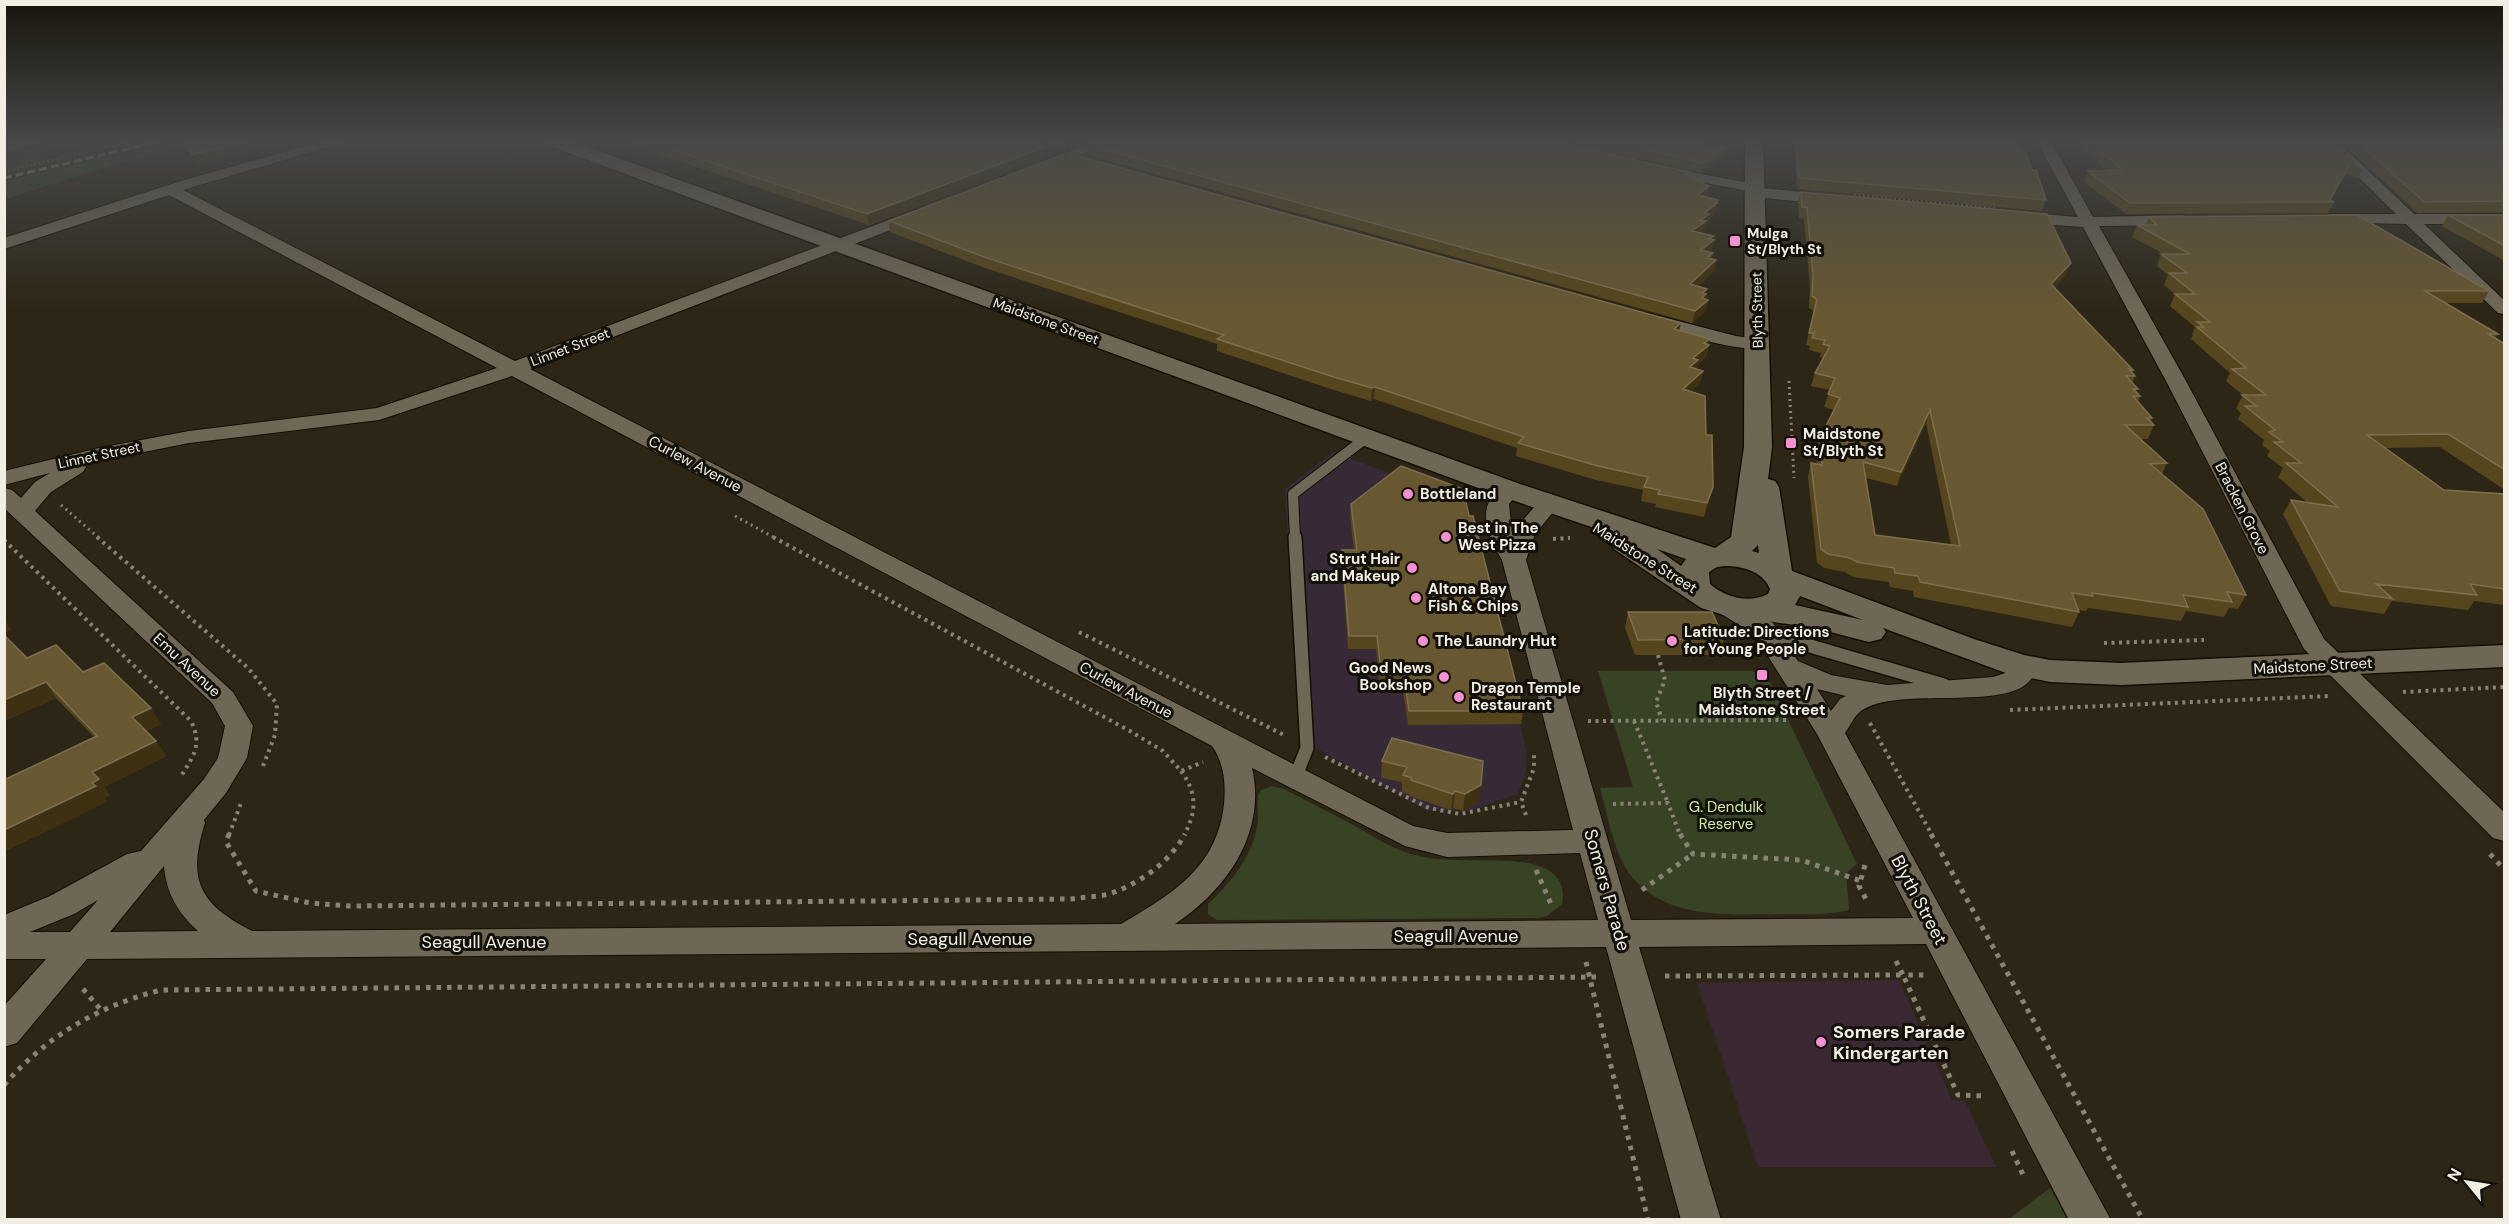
<svg xmlns="http://www.w3.org/2000/svg" width="2509" height="1224" font-family="'DM Sans',sans-serif">
<style>
.commercial{fill:#372936}
.built{fill:#372e18}
.education{fill:#3a2832}
.green{fill:#384326}
.lines{fill:none;stroke-linecap:round;stroke-linejoin:round}
.lane-far1-casing{stroke:#150f03;stroke-width:12}
.lane-casing{stroke:#150f03;stroke-width:16}
.street-casing{stroke:#150f03;stroke-width:2}
.secondary-casing{stroke:#150f03;stroke-width:3}
.path-far3{stroke:#898376;stroke-width:2;stroke-dasharray:1.5 3;stroke-linecap:butt}
.path-far2{stroke:#898376;stroke-width:3;stroke-dasharray:2 4;stroke-linecap:butt}
.path-far1{stroke:#898376;stroke-width:4;stroke-dasharray:3 4.5;stroke-linecap:butt}
.path{stroke:#898376;stroke-width:5;stroke-dasharray:4.5 6;stroke-linecap:butt}
.lane-far1{stroke:#6f6756;stroke-width:10}
.lane{stroke:#6f6756;stroke-width:13}
.street{fill:#6f6756;fill-rule:evenodd}
.secondary{fill:#6f6756;fill-rule:evenodd}
.rail{stroke:#a19b8f;stroke-width:3;stroke-dasharray:8 4;stroke-linecap:butt}
.wall{fill:#56461d;fill-rule:evenodd}
.shaded-wall{fill:#3e3112}
.building{fill:#675832;stroke:#7c6f4e;stroke-width:1.5;fill-rule:evenodd}
.poi-dot{fill:#f491d3;stroke:#131009;stroke-width:2}
.labels{text-anchor:middle;stroke-width:6;stroke-linejoin:round;paint-order:stroke}
.far-poi-label{font-size:14px;font-weight:bold;fill:#f2eee4;stroke:#131009;text-anchor:start}
.far-street-label{font-size:14px;fill:#f2eee4;stroke:#131009}
.poi-label{font-size:15px;font-weight:bold;fill:#f2eee4;stroke:#131009;text-anchor:start}
.street-label{font-size:15px;fill:#f2eee4;stroke:#131009}
.park-label{font-size:15px;fill:#ceec9c;stroke:#131009}
.near-street-label{font-size:18px;fill:#f2eee4;stroke:#131009}
.near-poi-label{font-size:18px;font-weight:bold;fill:#f2eee4;stroke:#131009;text-anchor:start}
</style>
<rect width="100%" height="100%" fill="#2d2617"/>
<path class="commercial" d="M1333,452L1463,501L1526,749V771L1518,794L1472,810L1428,811L1299,739L1285,489Z"/>
<path class="built" d="M152,138H188L5,181L4,174Z"/>
<path class="education" d="M4,138H132L48,159L22,157L5,161Z
M1899,980L1952,1100L1965,1101L1996,1167H1758L1697,983Z"/>
<path class="green" d="M132,138H152L5,174V161L22,157L48,159Z
M188,138H216L116,164L5,199L4,181Z
M1598,671H1754L1759,682H1770L1857,864L1846,873L1849,910C1825,916 1800,914 1776,914C1728,915 1668,919 1633,878C1614,856 1608,816 1600,788L1633,787Z
M1272,786L1284,789C1308,802 1333,814 1357,827C1377,839 1396,851 1419,856C1456,865 1513,855 1542,867C1558,873 1566,888 1562,904L1547,916L1538,918L1217,920L1208,914V904C1231,883 1256,852 1258,819C1258,811 1257,804 1258,795L1261,790Z
M2050,1188L2067,1219H2009Z"/>
<g class="lines">
<g class="lane-far1-casing">
<path id="lane-far1" d="M1295,538L1293,494L1366,438"/>
</g>
<g class="lane-casing">
<path id="lane" d="M1769,634L1944,685
M1295,778L1307,748L1295,537"/>
</g>
<g class="street-casing">
<path id="street" d="M334,138H358L183,190L515,361L915,210H927L929,213L927,216L530,369L1413,826L1447,833L1573,830L1502,560C1489,538 1476,511 1497,491C1504,484 1509,483 1518,485L1521,490L1509,504L1512,533L1541,499H1557L1560,504L1535,534L1526,560L1631,920L1913,918L1817,734L1754,634L1713,609L1709,604L1713,599L1722,596L1731,599L1773,623L1798,661L1831,675L1887,685L1993,677L2018,669L2028,672L2032,678C2009,713 1897,685 1861,711C1855,715 1850,726 1845,733L2111,1220H2069L1926,944L1639,947L1721,1220H1681L1606,947L87,959L17,1043L4,1047V1006L46,959H4V915L50,896L127,854L141,851L204,779L218,758L225,726L212,703L4,508V488L12,490L21,498L35,482L50,473L4,485V471L99,448L189,431L377,408L497,368L169,195L4,249V238L184,180ZM512,376L1212,746C1224,763 1226,783 1224,804C1217,868 1172,894 1121,924L252,931C199,904 187,880 205,823L204,820L226,793L247,758L253,726L233,692L35,511L51,492L83,472L86,467L84,464L189,443L379,420ZM1817,689L1846,696L1840,699L1831,711ZM1252,768L1405,846L1447,857L1580,853L1598,920L1175,924C1227,890 1267,832 1252,768ZM164,866C166,893 178,913 198,931L110,932ZM98,900L70,932H30L74,914Z
M1101,138H1121L1044,170L1039,171L1032,167Z
M2035,138H2049L2093,217L2183,215L2191,220L2183,225L2099,226L2186,381L2324,639L2504,812V841L2493,838L2304,649L2166,381L2083,227L2016,222L2008,217L2016,212L2078,217Z
M2319,138H2334L2414,214H2504V224H2424L2504,300V314L2498,313L2406,224L2325,222L2323,219L2331,214H2396Z
M1658,166L1755,184L1762,188L1833,195L1841,200L1833,205L1755,197L1750,195L1748,191L1653,173L1651,170L1653,167Z
M1647,313L1736,336L1764,340L1766,344C1755,360 1660,327 1641,322L1638,318Z"/>
</g>
<g class="secondary-casing">
<path id="secondary" d="M536,138H563L1520,484L1715,548L1731,537L1744,447L1745,138H1763L1772,447L1768,479L1775,481L1779,487L1792,571L1974,639L2024,655L2050,660L2121,663L2504,645V667L2121,685L2050,682L2006,673L1883,628L1886,632L1881,639L1869,642L1811,627L1727,616L1701,608L1614,549L1610,542L1615,535L1500,496L539,142ZM1758,545L1759,553L1752,551ZM1657,549L1686,559L1681,566ZM1724,566C1742,566 1763,571 1770,589L1768,594C1748,604 1725,597 1710,584L1709,572L1717,567ZM1800,596L1863,620L1795,605Z"/>
</g>
<path class="path-far3" d="M503,138L522,145
M1544,138L1639,159
M4,172L141,138
M1854,195L1996,208"/>
<path class="path-far2" d="M1789,381L1794,478
M61,505L99,538
M735,516L775,538"/>
<path class="path-far1" d="M97,537L248,668L277,704L275,735L263,766
M773,537L1130,731L1163,751L1181,771L1203,762
M1553,539L1570,538
M4,540L191,721C203,746 193,756 180,778
M1079,632L1284,735
M2104,643L2204,640
M1658,655L1665,680L1656,702L1662,720
M2403,692L2504,687
M2010,710L2329,696
M1588,721L1790,720
M1634,721L1668,803
M1870,723L1932,835
M1325,757L1429,808L1460,814L1521,802
M1181,771C1197,792 1197,812 1184,835
M1613,804L1668,803L1680,835
M1526,815L1521,802L1534,768V752
M229,835L241,803"/>
<path class="path" d="M229,834L226,842L256,891L310,903L350,906L1071,899C1083,897 1097,897 1109,894C1139,884 1170,862 1185,834
M1680,834L1693,854L1801,860L1861,881
M1931,834L2143,1220
M2490,854L2504,869
M1865,865L1859,886L1866,899
M1536,870L1551,904
M1642,890L1693,854
M1896,961L1903,975H1925
M1586,962L1648,1220
M1665,976L1903,975L1958,1095L1985,1096
M83,989L101,1010
M4,1085C47,1036 98,1006 161,990L1599,977
M2012,1151L2024,1177"/>
<use href="#lane-far1" class="lane-far1"/>
<use href="#lane" class="lane"/>
<use href="#street" class="street"/>
<use href="#secondary" class="secondary"/>
<path class="rail" d="M4,178L174,138"/>
</g>
<path class="wall" d="M610,138H1018L1046,157L869,225Z
M1028,138H1094L1066,150Z
M1548,138H1722L1709,147L1725,148L1722,158L1701,173Z
M1793,138H2011L2046,200L2042,211L1797,189Z
M2071,138H2332L2363,169L2358,179L2346,173L2331,200L2334,202L2328,213L2126,214L2084,182L2088,171L2107,170L2071,141Z
M2337,138H2505V212L2418,213Z
M1087,145L1690,172L1689,175L1691,178L1707,197L1718,200L1715,214L1708,220L1704,232L1702,233L1714,240L1711,252L1712,259L1716,260L1714,271L1698,286L1707,289L1705,299L1708,300L1705,312L1692,323L1088,155Z
M1801,192L2067,274L2054,288L2133,370L2132,373L2135,376L2132,384L2138,389L2136,392L2140,396L2138,401L2152,418L2151,422L2154,425L2148,439H2140L2167,463L2162,474L2246,595L2238,609L2229,608L2224,617L2186,611L2181,621L2088,608L2086,611L2078,610L2079,612L2072,627L1914,597L1913,591L1890,587L1889,582L1853,577L1845,572L1824,568L1817,563L1808,477L1811,463L1817,464L1816,452L1820,438L1834,410L1824,407L1830,390L1811,386L1815,373L1823,358L1820,357L1821,353L1809,350L1810,346L1806,345L1814,311L1809,308L1810,287L1804,219L1799,218L1798,203ZM1926,423L1951,545L1875,535L1866,478L1897,486Z
M2448,215H2505V261L2442,226Z
M2149,217L2489,291L2482,303H2446L2498,334L2495,339L2505,344V490L2440,447L2385,448L2444,490L2505,494V605L2474,601L2468,610L2392,601L2384,614L2331,606L2283,514L2291,500L2308,503L2278,477L2283,468L2267,456L2270,451L2262,445L2264,440L2238,419L2241,413L2236,408L2243,395L2226,381L2230,373L2191,339L2193,335L2192,334L2195,327L2170,306L2175,294L2164,285L2168,275L2157,266L2161,254H2164L2132,237L2137,225H2146Z
M889,221L1681,323L1679,330L1709,345L1706,357L1697,365L1696,369L1703,371L1700,383L1691,391L1706,435L1709,501L1704,517L1655,507L1656,504L1641,501L1643,490L1596,480L1516,456L1517,448L1374,399L1371,401L1334,390L1217,351V344L985,268L890,232Z
M1351,504L1469,516L1523,711L1521,724L1408,725L1402,683L1380,684L1376,649H1348L1342,563V550H1354L1350,516Z
M1628,612L1724,639L1720,655H1635L1625,628Z
M4,635L27,658L83,672L161,724L146,731L156,741L166,756L104,787L110,795L104,798L107,802L6,779L94,737L56,698L4,721Z
M1392,738L1479,802L1463,811L1453,808L1451,810L1409,796V794L1402,792V782L1381,778L1382,761Z"/>
<path class="shaded-wall" d="M60,138H108L4,161V150Z
M260,138H300L196,165L191,155Z
M1068,138H1094L1066,150L1065,140Z
M1709,138H1722L1695,156L1697,146Z
M1045,147L1046,157L869,225L867,214Z
M1725,148L1722,158L1701,173L1704,163Z
M2351,162L2346,173L2329,202Z
M1709,186L1707,197L1698,195Z
M1718,200L1715,214L1708,219L1704,232L1690,242L1692,231L1701,220L1705,213Z
M1714,236L1712,241L1714,240L1712,252L1699,261L1701,250L1709,239Z
M1716,260L1714,271L1688,296L1690,284Z
M2071,263L2067,274L2047,296L2051,284Z
M1707,289L1704,303L1708,300L1705,312L1692,323L1695,311L1702,293Z
M1681,323L1678,335L1674,329Z
M1710,339L1706,357L1697,365L1695,372L1687,380L1693,358L1704,343Z
M1703,371L1700,383L1681,402L1683,389Z
M1375,387L1374,399L1371,401L1372,388Z
M1930,410L1926,423L1897,486L1901,472Z
M1713,487L1709,501L1704,517L1707,503Z
M4,619L12,630L4,633Z
M46,682L56,698L4,721V700Z
M151,708L161,724L142,733L132,717Z
M156,741L166,756L104,787L110,795L104,798L107,802L4,852V830L92,783V772Z
M1481,785L1479,802L1463,811L1465,794Z
M1455,791L1453,808L1451,810L1453,794Z"/>
<path class="building" d="M4,138H60L4,150Z
M187,138H260L191,155Z
M637,138H1018L1045,147L867,214Z
M1103,138H1535L1690,172L1686,174L1691,176L1689,177L1709,186L1698,195L1718,200L1714,203H1717L1705,213L1709,214L1701,220L1706,221L1692,231L1714,236L1709,239L1714,240L1701,250L1713,253L1707,258L1716,260L1690,284L1707,289L1702,293L1706,294L1702,298L1708,300L1695,311L1087,145Z
M1594,138H1709L1697,146L1725,148L1704,163Z
M1796,138H2011L2012,139L2015,140L2021,150H2024L2032,170H2036L2046,200L1799,178Z
M2084,138H2332L2363,169L2351,162L2330,200L2334,202L2130,203L2088,171L2123,170Z
M2353,138H2505V201L2424,202Z
M1067,153L1681,323L1674,329L1710,339L1704,343L1709,345L1693,358L1698,360L1690,367L1703,371L1683,389L1705,396L1706,435H1712L1713,487L1707,503L1658,494L1660,490L1644,487L1648,477L1598,466L1518,443L1524,437L1375,387L1372,388L1334,377L1217,339L1224,335L984,257L889,221Z
M1801,192L2047,214L2071,263L2051,284L2133,370L2129,369L2135,376H2126L2138,389H2133L2140,396H2133L2152,418H2147L2154,425H2125L2167,463L2150,464L2203,509L2246,595L2227,592L2232,602L2183,595L2188,607L2092,593L2093,596L2072,593L2079,612L1920,582L1918,576L1895,573L1894,568L1857,562L1850,558L1828,554L1821,549L1811,463L1822,465L1820,438L1840,398L1828,394L1835,378L1815,373L1830,346L1823,344L1825,340L1812,338L1814,333H1809L1817,299L1812,296L1813,275L1807,208L1802,207ZM1930,410L1960,546L1875,535L1863,462L1901,472Z
M2357,215L2489,291H2425L2498,334H2488L2505,344V470L2448,434L2367,435L2444,490L2505,494V589L2470,584L2477,595L2376,584L2393,599L2340,591L2291,500L2338,507L2286,463H2301L2274,442H2283L2269,432L2275,430L2245,406H2256L2242,395H2266L2232,369L2246,368L2197,327H2204L2197,322H2210L2175,294H2195L2169,273H2187L2161,254H2190L2137,225H2157L2149,217Z
M2448,215H2505V246Z
M1401,466L1463,489L1469,516H1473L1523,711H1409L1403,670H1381L1377,636H1349L1342,550H1357L1351,504Z
M1628,612H1712L1724,639L1638,640Z
M4,635L27,658L56,645L83,672L104,663L151,708L132,717L156,741L92,772L99,779L92,783L96,786L4,830V777L6,779L97,736L46,682L4,700Z
M1392,738L1483,761L1481,785L1465,794L1455,791L1453,794L1411,780L1412,778L1403,775L1407,767L1382,761Z"/>
<linearGradient id="sky" x2="0" y2="1"><stop stop-color="#19150d"/><stop offset="0.45" stop-color="#464747"/><stop offset="1" stop-color="#464747" stop-opacity="0"/></linearGradient>
<rect width="2509" height="310" fill="url(#sky)"/>
<g class="poi-dot">
<rect x="1729" y="235" width="12" height="12" rx="3"/>
<rect x="1785" y="437" width="12" height="12" rx="3"/>
<circle cx="1408" cy="494" r="6"/>
<circle cx="1446" cy="537" r="6"/>
<circle cx="1412" cy="568" r="6"/>
<circle cx="1416" cy="598" r="6"/>
<circle cx="1423" cy="641" r="6"/>
<circle cx="1672" cy="641" r="6"/>
<rect x="1756" y="669" width="12" height="12" rx="3"/>
<circle cx="1444" cy="677" r="6"/>
<circle cx="1459" cy="697" r="6"/>
<circle cx="1821" cy="1042" r="6"/>
</g>
<g class="labels">
<g class="far-poi-label">
<text x="1747" y="238">Mulga<tspan x="1747" dy="16">St/Blyth St</tspan></text>
</g>
<g class="far-street-label">
<text transform="translate(1757 310) rotate(-91)" y="5">Blyth Street</text>
<text transform="translate(1046 321) rotate(20)" y="5">Maidstone Street</text>
<text transform="translate(570 347) rotate(-21)" y="5">Linnet Street</text>
<text transform="translate(99 455) rotate(-12)" y="5">Linnet Street</text>
</g>
<g class="poi-label">
<text x="1803" y="439">Maidstone<tspan x="1803" dy="17">St/Blyth St</tspan></text>
<text x="1420" y="499">Bottleland</text>
<text x="1458" y="533">Best in The<tspan x="1458" dy="17">West Pizza</tspan></text>
<text x="1400" y="564" text-anchor="end">Strut Hair<tspan x="1400" dy="17">and Makeup</tspan></text>
<text x="1428" y="594">Altona Bay<tspan x="1428" dy="17">Fish &amp; Chips</tspan></text>
<text x="1684" y="637">Latitude: Directions<tspan x="1684" dy="17">for Young People</tspan></text>
<text x="1435" y="646">The Laundry Hut</text>
<text x="1432" y="673" text-anchor="end">Good News<tspan x="1432" dy="17">Bookshop</tspan></text>
<text x="1471" y="693">Dragon Temple<tspan x="1471" dy="17">Restaurant</tspan></text>
<text x="1762" y="698" text-anchor="middle">Blyth Street /<tspan x="1762" dy="17">Maidstone Street</tspan></text>
</g>
<g class="street-label">
<text transform="translate(695 464) rotate(28)" y="5">Curlew Avenue</text>
<text transform="translate(2242 508) rotate(63)" y="5">Bracken Grove</text>
<text transform="translate(1645 558) rotate(32)" y="5">Maidstone Street</text>
<text transform="translate(187 665) rotate(43)" y="5">Emu Avenue</text>
<text transform="translate(2313 666) rotate(-3)" y="5">Maidstone Street</text>
<text transform="translate(1126 690) rotate(28)" y="5">Curlew Avenue</text>
</g>
<g class="park-label">
<text x="1726" y="812">G. Dendulk<tspan x="1726" dy="17">Reserve</tspan></text>
</g>
<g class="near-street-label">
<text transform="translate(1607 890) rotate(74)" y="6">Somers Parade</text>
<text transform="translate(1919 900) rotate(62)" y="6">Blyth Street</text>
<text x="1456" y="942">Seagull Avenue</text>
<text x="970" y="945">Seagull Avenue</text>
<text x="484" y="948">Seagull Avenue</text>
</g>
<g class="near-poi-label">
<text x="1833" y="1038">Somers Parade<tspan x="1833" dy="21">Kindergarten</tspan></text>
</g>
</g>
<rect width="2509" height="1224" fill="none" stroke="#f2eee4" stroke-width="12"/>
<g transform="translate(2467 1182) rotate(300)" stroke="#131009" stroke-width="4.5" paint-order="stroke">
<path d="M0-4.5L10 22L0 15L-10 22Z" fill="#f2eee4"/>
<text y="-9" font-size="16" font-weight="bold" text-anchor="middle" fill="#f2eee4">N</text>
</g>
</svg>
